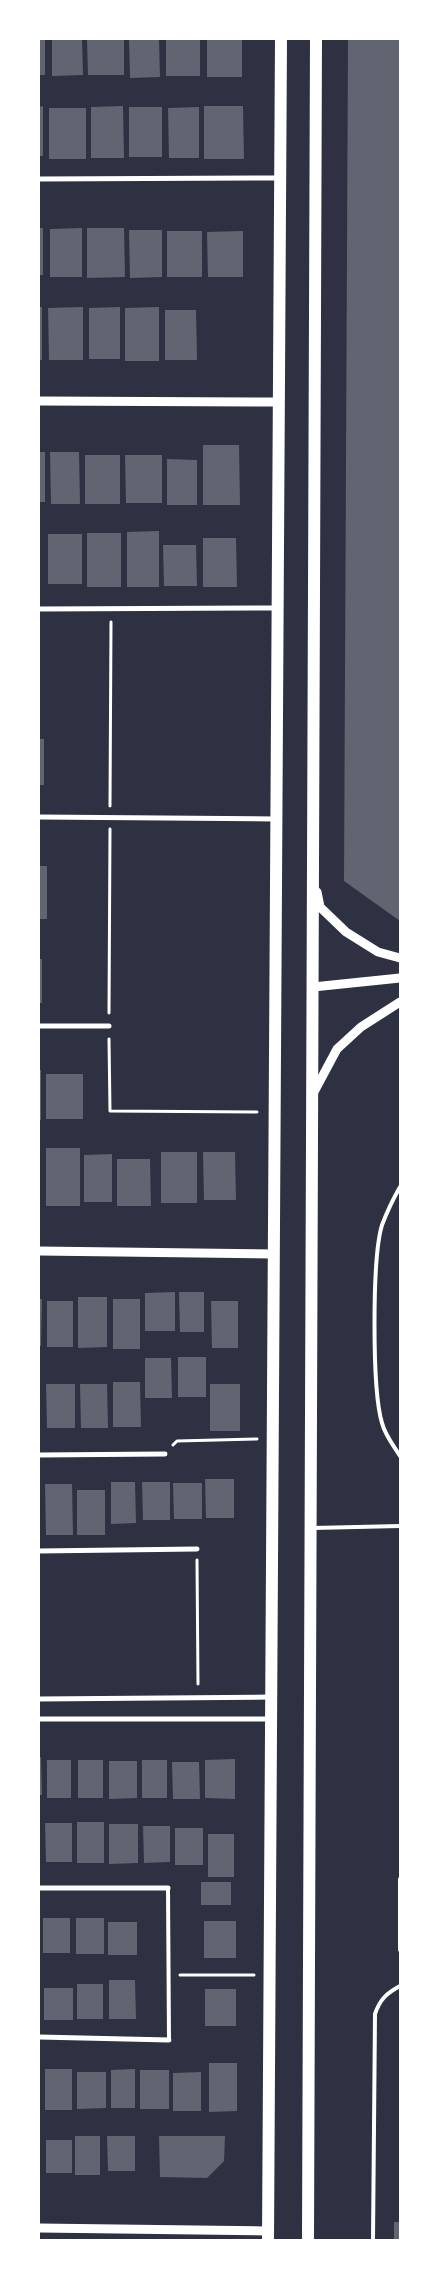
<svg xmlns="http://www.w3.org/2000/svg" width="439" height="2279" font-family="'Nunito Sans',sans-serif">
<style>
.building{fill:#626471}
.lines{fill:none;stroke-linecap:round;stroke-linejoin:round}
.path{stroke:#fff;stroke-width:3}
.service{stroke:#fff;stroke-width:4}
.minor{stroke:#fff;stroke-width:5}
.tertiary{stroke:#fff;stroke-width:9}
.primary{stroke:#fff;stroke-width:12}
</style>
<rect width="100%" height="100%" fill="#2d3142"/>
<path class="building" d="M39,39H45V75H39Z
M52,39H82L83,75L52,76Z
M87,39H124V75H88Z
M129,39H159L160,77L130,78Z
M166,39H200V76H166Z
M207,39H242V77H207Z
M348,39H400V921L344,881Z
M43,106V156H39V107Z
M123,106L124,158H91V107Z
M204,106H243L244,159H204Z
M129,107H162V157H129Z
M199,107V158H169L168,108Z
M49,108H86V159H49Z
M39,228H43V275H39Z
M82,228V277H50V229Z
M87,228H124L125,277L87,278Z
M129,230H162V277L130,278Z
M167,231H202V277H167Z
M243,231V277H208L207,232Z
M39,307H42V360H39Z
M83,307V360H49L48,308Z
M120,307V359H89V308Z
M159,307V361H125V308Z
M165,310H196L197,360H165Z
M203,445H239L240,505H203Z
M39,452H45V502H39Z
M50,452H79L80,504H51Z
M85,455H120V504H85Z
M125,455H162V503H126Z
M167,459L197,460V505H167Z
M159,531V587H127V532Z
M87,533H121V587H87Z
M48,534H82V584H48Z
M203,538H236L237,587H203Z
M163,545H196L197,586H164Z
M39,739H44V785H39Z
M39,866H47V919H39Z
M39,959H42V1003H39Z
M39,1070H41V1120H39Z
M46,1074H83V1119H46Z
M46,1148H80V1206H46Z
M161,1152H197V1203H161Z
M203,1152H235L236,1200H204Z
M112,1154V1202H84V1155Z
M117,1159H150L151,1206H117Z
M175,1292V1331H145V1293Z
M179,1292H204V1332H180Z
M78,1297H107V1347L78,1348Z
M39,1299H42L41,1346H39Z
M113,1299H140V1349H113Z
M47,1301H73V1347H47Z
M211,1301H238V1348H212Z
M178,1357H206V1397H178Z
M145,1358H171L172,1398H145Z
M113,1382H140L141,1427H113Z
M46,1384H75V1428H47Z
M80,1384H107L108,1428H81Z
M210,1384H240V1431H210Z
M205,1479H234V1518H206Z
M111,1482H135L136,1523L111,1524Z
M142,1482H170V1520H143Z
M173,1483H202V1519H174Z
M45,1484H72L73,1535H46Z
M77,1490H105V1535H77Z
M39,1757H41L42,1795H39Z
M235,1759V1799L205,1798V1760Z
M47,1760H71V1798H47Z
M78,1760H103V1798H78Z
M142,1760H167V1798H142Z
M109,1761H137V1798L109,1799Z
M172,1762H199L200,1799H173Z
M77,1822H104V1863H77Z
M45,1823H72V1862H46Z
M109,1824H138V1863L109,1864Z
M143,1826H170V1862L144,1863Z
M175,1828H203V1865H175Z
M208,1834H234V1877H208Z
M201,1882H231V1905H201Z
M43,1918H70V1953H43Z
M76,1918H104V1954H76Z
M204,1921H236V1958H204Z
M108,1922H137V1955H108Z
M109,1980H135L136,2019H109Z
M77,1984H103V2019H77Z
M44,1988H73V2020H44Z
M205,1989H236V2026H205Z
M209,2063H237V2111L209,2112Z
M45,2069H72V2110H45Z
M135,2069V2108H111V2070Z
M140,2070H169V2109H140Z
M77,2072H106V2108L77,2109Z
M201,2072V2111H173V2073Z
M75,2136H100V2175H75Z
M107,2136H135V2171H108Z
M159,2136H225L224,2161L207,2178L160,2177Z
M46,2140H72V2173H46Z
M394,2222H400V2240H394Z"/>
<g class="lines">
<path class="path" d="M110,806L111,622
M109,1013L110,829
M109,1039L110,1111L257,1112
M173,1445L177,1441L257,1439
M197,1560L198,1684
M180,1975H254"/>
<path class="service" d="M400,1187C393,1199 387,1212 382,1225C372,1258 372,1390 382,1423C385,1435 393,1445 400,1456
M313,1528L400,1526
M400,1879V1950
M168,1888L169,2040
M373,2240L375,2014C380,1999 387,1993 400,1986"/>
<path class="minor" d="M39,179L280,178
M39,609L277,608
M39,817L276,819
M39,1026H109
M39,1455L165,1454
M39,1551L197,1549
M39,1699L271,1697
M39,1719H271
M39,1888H168
M39,2037L169,2040"/>
<path class="tertiary" d="M39,401L279,402
M317,892L320,907L346,932L378,952L400,958
M313,987L400,978
M314,1092L337,1049L361,1027L400,1002
M39,1251L274,1254
M39,2228L268,2231"/>
<path class="primary" d="M268,2240L281,39
M308,2240L316,39"/>
</g>
<rect width="439" height="2279" fill="none" stroke="#ffffff" stroke-width="80"/>
</svg>
